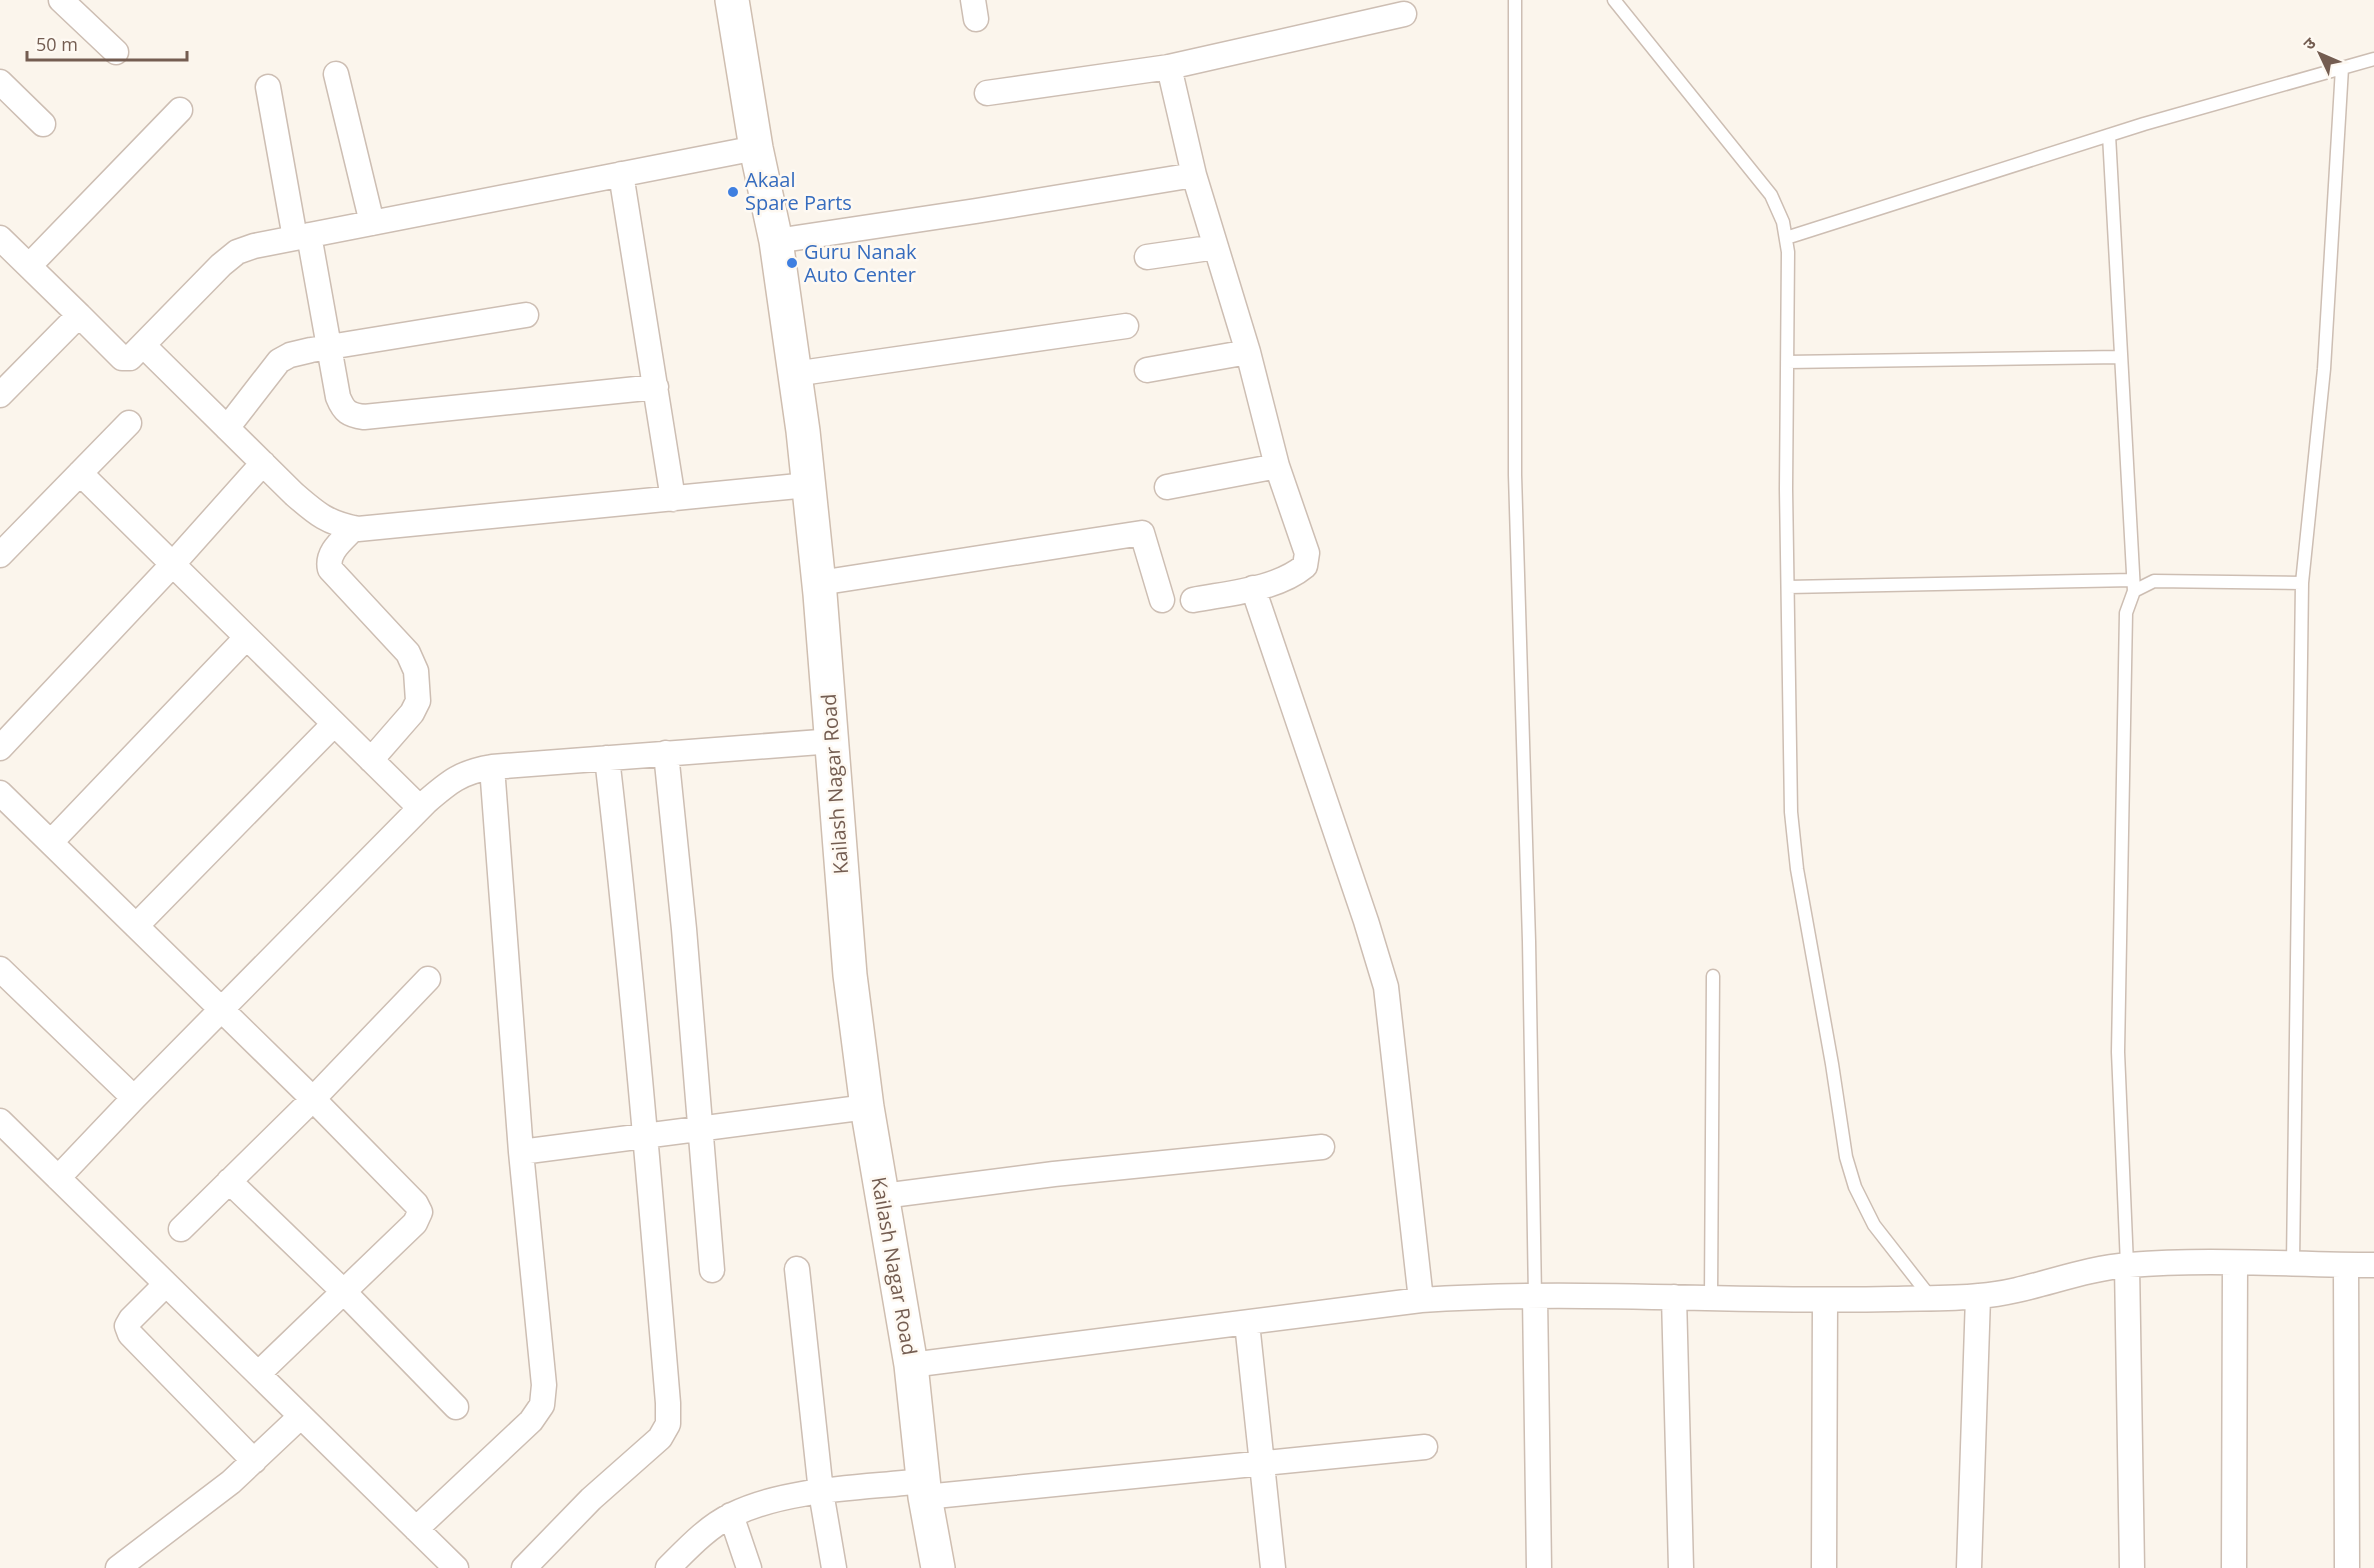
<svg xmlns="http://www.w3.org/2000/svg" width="2374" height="1568" font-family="'Open Sans','Noto Sans Devanagari',sans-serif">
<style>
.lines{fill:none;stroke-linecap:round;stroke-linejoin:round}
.lane-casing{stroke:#cdbeb3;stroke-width:15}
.street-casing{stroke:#cdbeb3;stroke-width:27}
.secondary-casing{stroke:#cfbeb0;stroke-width:36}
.lane{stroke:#fff;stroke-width:12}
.street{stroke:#fff;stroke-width:24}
.secondary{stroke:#fff;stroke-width:33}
.shop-dot{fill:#3f7fe0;stroke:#fef9f2;stroke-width:2}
.labels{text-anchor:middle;stroke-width:5;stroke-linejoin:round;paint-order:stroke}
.shop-label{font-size:20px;fill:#366cbe;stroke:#fef9f2;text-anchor:start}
.street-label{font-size:20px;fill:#745d51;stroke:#fef9f2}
</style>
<rect width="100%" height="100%" fill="#fbf5ec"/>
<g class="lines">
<g class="lane-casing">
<path id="lane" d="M1515,0V475L1529,941L1535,1297
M1614,0L1771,195L1783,222L1788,252L1786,489L1791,812L1797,869L1832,1064L1846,1157L1855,1187L1874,1225L1931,1298
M2109,135L2134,591
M1786,238L2144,124L2374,59
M1787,362L2121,357
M1788,587L2133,580
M2293,1263L2302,583L2324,369L2342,68
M2127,1265L2118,1052L2126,613L2134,591L2154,581L2302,583
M1711,1298L1713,976"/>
</g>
<g class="street-casing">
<path id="street" d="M61,0L116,52
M973,0L976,19
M1169,67L1194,175L1248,352L1277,466L1307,553L1305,566C1276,590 1229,593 1193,600
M336,74L372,223
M0,82L43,124
M268,87L295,238
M987,93L1169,67L1404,14
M621,174L673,499
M309,235L338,397C344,412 349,415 364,417L656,387
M0,238L79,315
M776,241L976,211L1194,175
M1147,257L1216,247
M29,266L180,110
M144,346L294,494C317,514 327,523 358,529L808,485
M1147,370L1248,352
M794,374L1126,326
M0,395L79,315L122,358H130L221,265L237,252L254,246L756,148
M227,428L279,361L290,355L311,350L526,315
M80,473L420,808
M1167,487L1277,466
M354,528C343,540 326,552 330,569L408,653L416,671L418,701L412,713L371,760
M0,555L129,423
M819,583L1142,533L1162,600
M1253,588L1366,921L1386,987L1421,1300
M0,748L172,565L263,463
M666,753L684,929L712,1270
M492,767L521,1152L867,1107
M0,793L313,1099L416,1204L420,1212L415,1223L258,1374
M51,842L246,638
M136,926L334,724
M0,969L134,1098
M0,1121L456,1568
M58,1178L134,1098L426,802C449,782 461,772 492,767L833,741
M229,1181L343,1291L456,1407
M883,1196L1054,1174L1322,1147
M181,1229L313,1099L428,979
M2127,1265L2132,1568
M2346,1265L2347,1568
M797,1269L821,1492L834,1568
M166,1284L131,1319L127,1326L130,1334L254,1461
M1535,1297L1539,1568
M1674,1297L1681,1568
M1247,1323L1273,1568
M911,1365L1421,1300C1578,1289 1735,1303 1892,1299C1921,1298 1950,1299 1979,1296C2030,1292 2077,1269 2129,1265C2210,1258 2293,1265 2374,1265
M925,1497L1425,1447
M731,1515L749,1568
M416,1529L531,1421L542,1405L544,1385L521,1152
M118,1568L231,1482L301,1416
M524,1568L591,1499L660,1438L668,1424V1403C650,1188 632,973 607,758
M668,1568C687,1549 707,1527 732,1515C787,1488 863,1488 923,1481
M1824,1568L1825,1300
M1969,1568L1978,1297
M2234,1568L2235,1263"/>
</g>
<g class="secondary-casing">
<path id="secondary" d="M732,0L756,148L776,241L803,431L820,594L850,975L867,1107L911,1365L925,1497L938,1568"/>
</g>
<use href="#lane" class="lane"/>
<use href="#street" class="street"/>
<use href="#secondary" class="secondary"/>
</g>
<g class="shop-dot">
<circle cx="733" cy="192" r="6"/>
<circle cx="792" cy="263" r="6"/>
</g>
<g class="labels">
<g class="shop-label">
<text x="745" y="187">Akaal<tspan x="745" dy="23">Spare Parts</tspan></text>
<text x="804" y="259">Guru Nanak<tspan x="804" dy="23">Auto Center</tspan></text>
</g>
<g class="street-label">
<text transform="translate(835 784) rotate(-94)" y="7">Kailash Nagar Road</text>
<text transform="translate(894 1266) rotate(80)" y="7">Kailash Nagar Road</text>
</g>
</g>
<g transform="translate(2320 54) rotate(314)" stroke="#fef9f2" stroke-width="4.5" paint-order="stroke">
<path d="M0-4.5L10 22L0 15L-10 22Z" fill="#745d51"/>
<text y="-9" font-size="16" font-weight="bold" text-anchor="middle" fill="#745d51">उ</text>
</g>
<path d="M27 51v9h160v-9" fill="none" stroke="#745d51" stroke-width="3"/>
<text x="36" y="51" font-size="18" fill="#745d51" stroke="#fef9f2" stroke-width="4.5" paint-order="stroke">50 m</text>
</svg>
